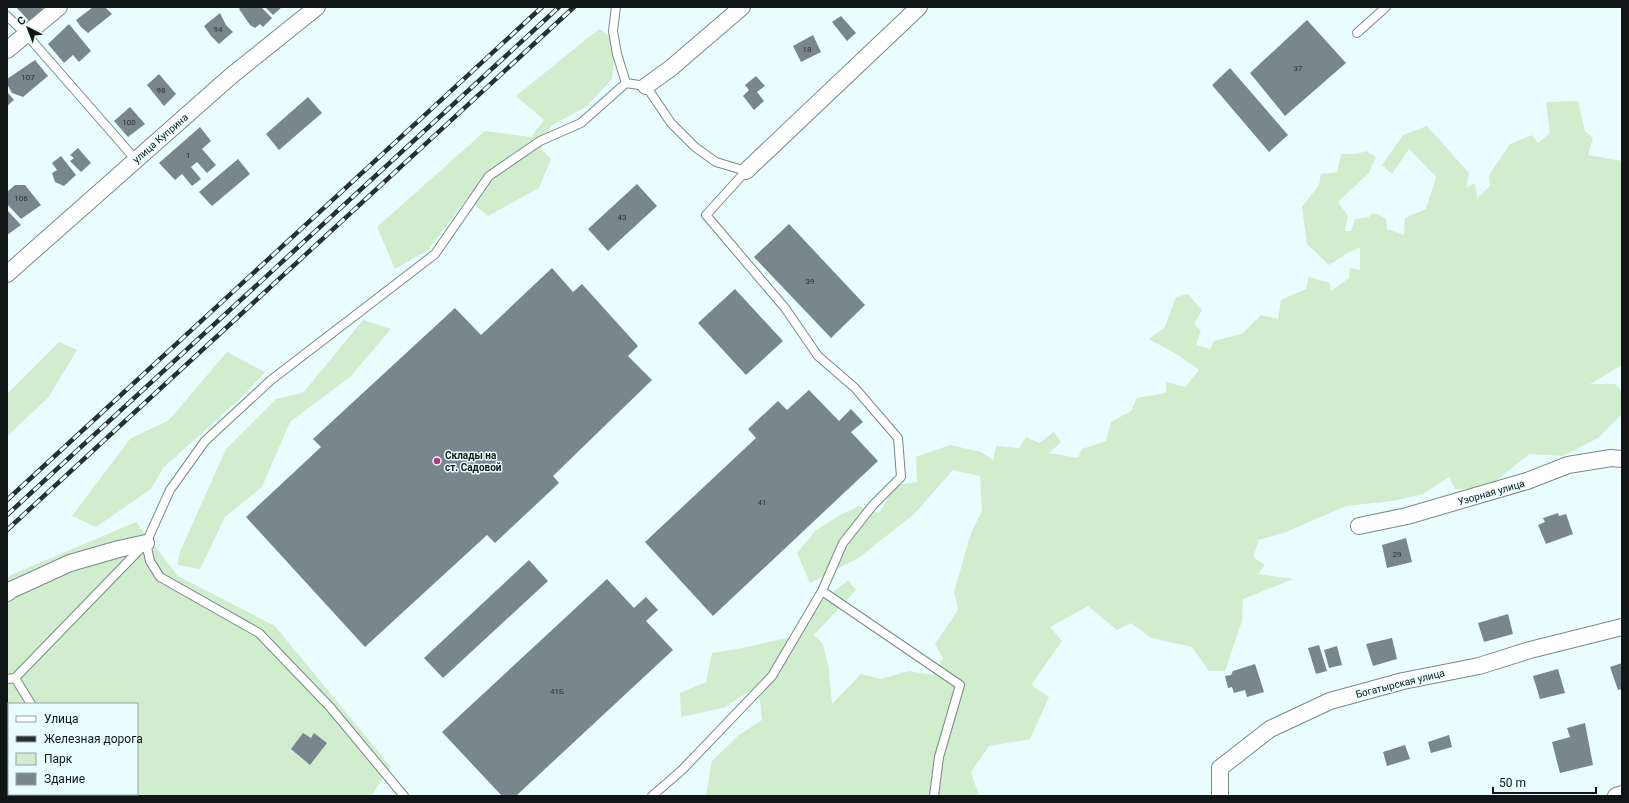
<svg xmlns="http://www.w3.org/2000/svg" width="1629" height="803" font-family="Roboto,sans-serif">
<style>
.green{fill:#d0edcd;fill-rule:evenodd}
.building{fill:#79868d}
.lines{fill:none;stroke-linecap:round;stroke-linejoin:round}
.service-casing{stroke:#79898a;stroke-width:10}
.minor-casing{stroke:#79898a;stroke-width:18}
.service{stroke:#fff;stroke-width:8}
.minor{stroke:#fff;stroke-width:16}
.rail-casing{stroke:#282f2f;stroke-width:4.5}
.rail{stroke:#eafdfe;stroke-width:3;stroke-dasharray:9;stroke-linecap:butt}
.poi-dot{fill:#b53683;stroke:#eafdfe;stroke-width:1.5}
.labels{text-anchor:middle;stroke-width:3;stroke-linejoin:round;paint-order:stroke}
.number-label{font-size:8px;fill:#2a3234}
.street-label{font-size:10px;fill:#101616;stroke:#eafdfe}
.poi-label{font-size:10px;font-weight:bold;fill:#101616;stroke:#eafdfe;text-anchor:start}
</style>
<rect width="100%" height="100%" fill="#eafdfe"/>
<path class="green" d="M599,29L616,40L612,79L587,106L551,126L541,149L551,159L539,188L488,216L467,198L428,250L395,269L377,227L485,131L531,137L544,120L516,96Z
M1578,101L1585,131L1593,138L1588,155L1622,161V365L1590,384H1615L1622,391V414L1598,438L1563,456L1529,454L1486,489H1455L1449,477L1423,494L1393,501L1346,506L1286,532L1259,540L1253,557L1265,565L1258,574L1293,579L1243,599L1242,621L1225,671H1209L1192,647L1151,638L1131,623L1117,630L1088,606L1050,627L1062,641L1031,685L1049,697L1030,739L989,746L971,772L979,796H706L712,761L739,735L762,720L760,700L750,691L723,708L681,717L680,693L706,682L712,653L743,648L795,636L801,618L848,580L856,590L814,635L823,644L829,670L832,704L861,674L881,679L909,671L932,675L943,658L935,644L958,610L954,592L971,533L982,511L980,476L953,470L914,514L860,557L810,583L797,553L815,531L840,515L859,506L879,513L896,485L917,482L916,457L950,445L981,452L993,460L996,446L1019,448L1026,437L1039,443L1054,432L1061,442L1049,453L1078,458L1082,449L1106,441L1111,422L1131,411L1137,398L1166,393V382L1185,387L1199,370L1178,355L1149,339L1165,327L1176,297L1188,294L1202,310L1194,324L1201,330L1196,345L1210,349L1214,341L1242,334L1261,315L1278,319L1281,300L1306,289L1309,277L1330,283L1331,291L1349,278L1350,268L1360,270V248L1349,252L1329,265L1307,244L1302,207L1319,185L1321,174L1337,172L1341,154H1357L1366,151L1376,157L1369,173L1338,202L1348,216L1345,231H1351L1355,219L1369,217L1373,213L1386,218L1387,229L1404,235L1405,218L1426,209L1436,177L1409,149L1392,174L1382,165L1403,135L1427,126L1469,173L1466,188L1475,183L1477,198L1490,186L1489,175L1510,144L1532,135L1538,143L1550,133L1546,102Z
M363,320L391,329L350,377L290,422L262,487L225,517L200,569L178,565L179,554L226,449L276,399L303,393Z
M59,342L77,350L48,398L7,436V394Z
M227,352L265,372L242,397L163,468L151,489L96,527L72,516L130,439L169,420Z
M136,522L178,576L275,626L391,767L371,796H7V579L11,575ZM9,704H137V794H9Z"/>
<path class="building" d="M16,7H41L44,10L30,22Z
M93,7H105L112,14L88,33L81,27L76,20Z
M241,7H261L272,18L263,27L260,24L255,28L250,25L239,9Z
M265,7H282L273,15Z
M220,13L226,25L233,32L219,44L211,36L204,26Z
M841,16L856,33L847,41L832,22Z
M1307,20L1346,63L1285,116L1250,73Z
M69,24L91,51L79,62L73,55L64,63L48,44Z
M813,35L821,52L801,62L793,46Z
M35,60L48,76L23,97L12,93L7,84V79Z
M1230,68L1288,135L1269,152L1212,85Z
M159,74L176,94L164,106L147,85Z
M756,76L765,86L757,92L764,101L754,110L743,96L749,90L745,85Z
M7,92L14,100L7,106Z
M308,97L322,113L279,150L266,134Z
M130,107L145,124L128,137L114,121Z
M200,127L211,141L202,149L216,165L207,173L197,162L191,167L201,179L192,186L182,174L175,180L159,163Z
M78,148L91,163L81,172L70,161L74,158L70,155Z
M61,156L76,175L64,186L55,182L52,173L57,170L52,163Z
M238,159L250,174L212,206L199,192Z
M637,184L657,206L608,251L588,229Z
M15,185H25L41,205L21,219L7,204V192Z
M7,210L21,225L7,235Z
M789,224L865,305L831,338L754,257Z
M552,268L573,292L582,284L638,346L628,356L652,380L553,476L559,483L495,543L487,535L365,647L246,517L321,447L313,439L455,308L481,335Z
M735,289L783,341L746,375L698,323Z
M809,390L839,421L851,409L863,422L851,432L878,461L713,616L645,542L756,438L748,429L778,401L787,410Z
M1558,513L1559,516L1566,514L1573,534L1546,544L1538,525L1545,522L1543,518Z
M1406,538L1412,562L1387,568L1382,545Z
M529,560L548,581L443,678L424,658Z
M607,579L634,608L646,597L658,610L646,621L673,650L516,796H502L442,732Z
M1508,614L1513,634L1484,642L1478,623Z
M1392,638L1397,659L1373,666L1366,644Z
M1319,645L1327,671L1316,674L1308,648Z
M1337,646L1342,665L1329,668L1324,650Z
M1622,663V689L1618,690L1610,667Z
M1255,664L1264,692L1247,697L1245,690L1234,693L1232,687L1228,688L1225,676L1231,675L1233,671Z
M1558,669L1565,693L1540,699L1533,676Z
M1585,723L1593,765L1560,773L1552,742L1570,737L1567,728Z
M303,733L311,738L314,733L327,743L310,765L291,749Z
M1449,735L1452,747L1431,753L1428,742Z
M1405,745L1410,759L1387,766L1383,752Z"/>
<g class="lines">
<g class="service-casing">
<path id="service" d="M616,7L613,31L617,54L626,83
M7,16L26,34L136,160
M1357,33L1386,7
M146,543L150,561L160,577L259,633L330,707L404,796
M822,591L960,685L939,757L934,796
M15,678L31,704
M7,679L15,678L146,543L170,490L205,441L271,380L435,254L489,176L540,141L581,123L626,83L646,86L671,123L695,147L716,162L746,171L706,215L785,308L818,356L855,388L898,438L901,477L873,505L843,543L822,591L772,676L682,770L652,796
M7,792L9,791"/>
</g>
<g class="minor-casing">
<path id="minor" d="M7,50L59,7
M646,86L671,68L742,7
M746,171L919,7
M7,274L231,76L317,7
M1359,526L1407,516L1527,481L1568,465L1611,458L1622,459
M7,593L11,590L70,563L119,549L146,543
M1220,796V768L1270,729L1330,701L1403,681L1479,666L1530,650L1622,627
M1616,796L1622,794"/>
</g>
<use href="#service" class="service"/>
<use href="#minor" class="minor"/>
<g class="rail-casing">
<path id="rail" d="M7,500L542,7
M7,515L559,7
M7,530L574,7"/>
</g>
<use href="#rail" class="rail"/>
</g>
<circle class="poi-dot" cx="437" cy="461" r="4"/>
<g class="labels">
<g class="number-label">
<text x="218" y="32">94</text>
<text x="807" y="52">18</text>
<text x="1298" y="71">37</text>
<text x="28" y="80">107</text>
<text x="161" y="93">98</text>
<text x="129" y="125">100</text>
<text x="188" y="158">1</text>
<text x="21" y="201">106</text>
<text x="622" y="220">43</text>
<text x="810" y="284">39</text>
<text x="762" y="505">41</text>
<text x="1397" y="557">29</text>
<text x="557" y="694">41Б</text>
</g>
<g class="street-label">
<text transform="translate(160 138) rotate(-41)" y="4">улица Куприна</text>
<text transform="translate(1491 492) rotate(-16)" y="4">Узорная улица</text>
<text transform="translate(1400 683) rotate(-14)" y="4">Богатырская улица</text>
</g>
<g class="poi-label">
<text x="445" y="459">Склады на<tspan x="445" dy="12">ст. Садовой</tspan></text>
</g>
</g>
<rect width="1629" height="803" fill="none" stroke="#101616" stroke-width="16"/>
<rect x="8" y="703" width="130" height="92" fill="#eafdfe" stroke="#93a1a1"/>
<rect x="16" y="716" width="20" height="6" fill="#ffffff" stroke="#93a1a1"/>
<text x="44" y="723" font-size="12" fill="#101616">Улица</text>
<rect x="16" y="736" width="20" height="6" fill="#282f2f" stroke="#93a1a1"/>
<text x="44" y="743" font-size="12" fill="#101616">Железная дорога</text>
<rect x="16" y="753" width="20" height="12" fill="#d0edcd" stroke="#93a1a1"/>
<text x="44" y="763" font-size="12" fill="#101616">Парк</text>
<rect x="16" y="773" width="20" height="12" fill="#79868d" stroke="#93a1a1"/>
<text x="44" y="783" font-size="12" fill="#101616">Здание</text>
<g transform="translate(28 28) rotate(318)" stroke="#eafdfe" stroke-width="3" paint-order="stroke">
<path d="M0-3L7 15L0 10L-7 15Z" fill="#101616"/>
<text y="-6" font-size="11" font-weight="bold" text-anchor="middle" fill="#101616">С</text>
</g>
<path d="M1493 787v6h103v-6" fill="none" stroke="#101616" stroke-width="2"/>
<text x="1499" y="787" font-size="12" fill="#101616" stroke="#eafdfe" stroke-width="3" paint-order="stroke">50 m</text>
</svg>
